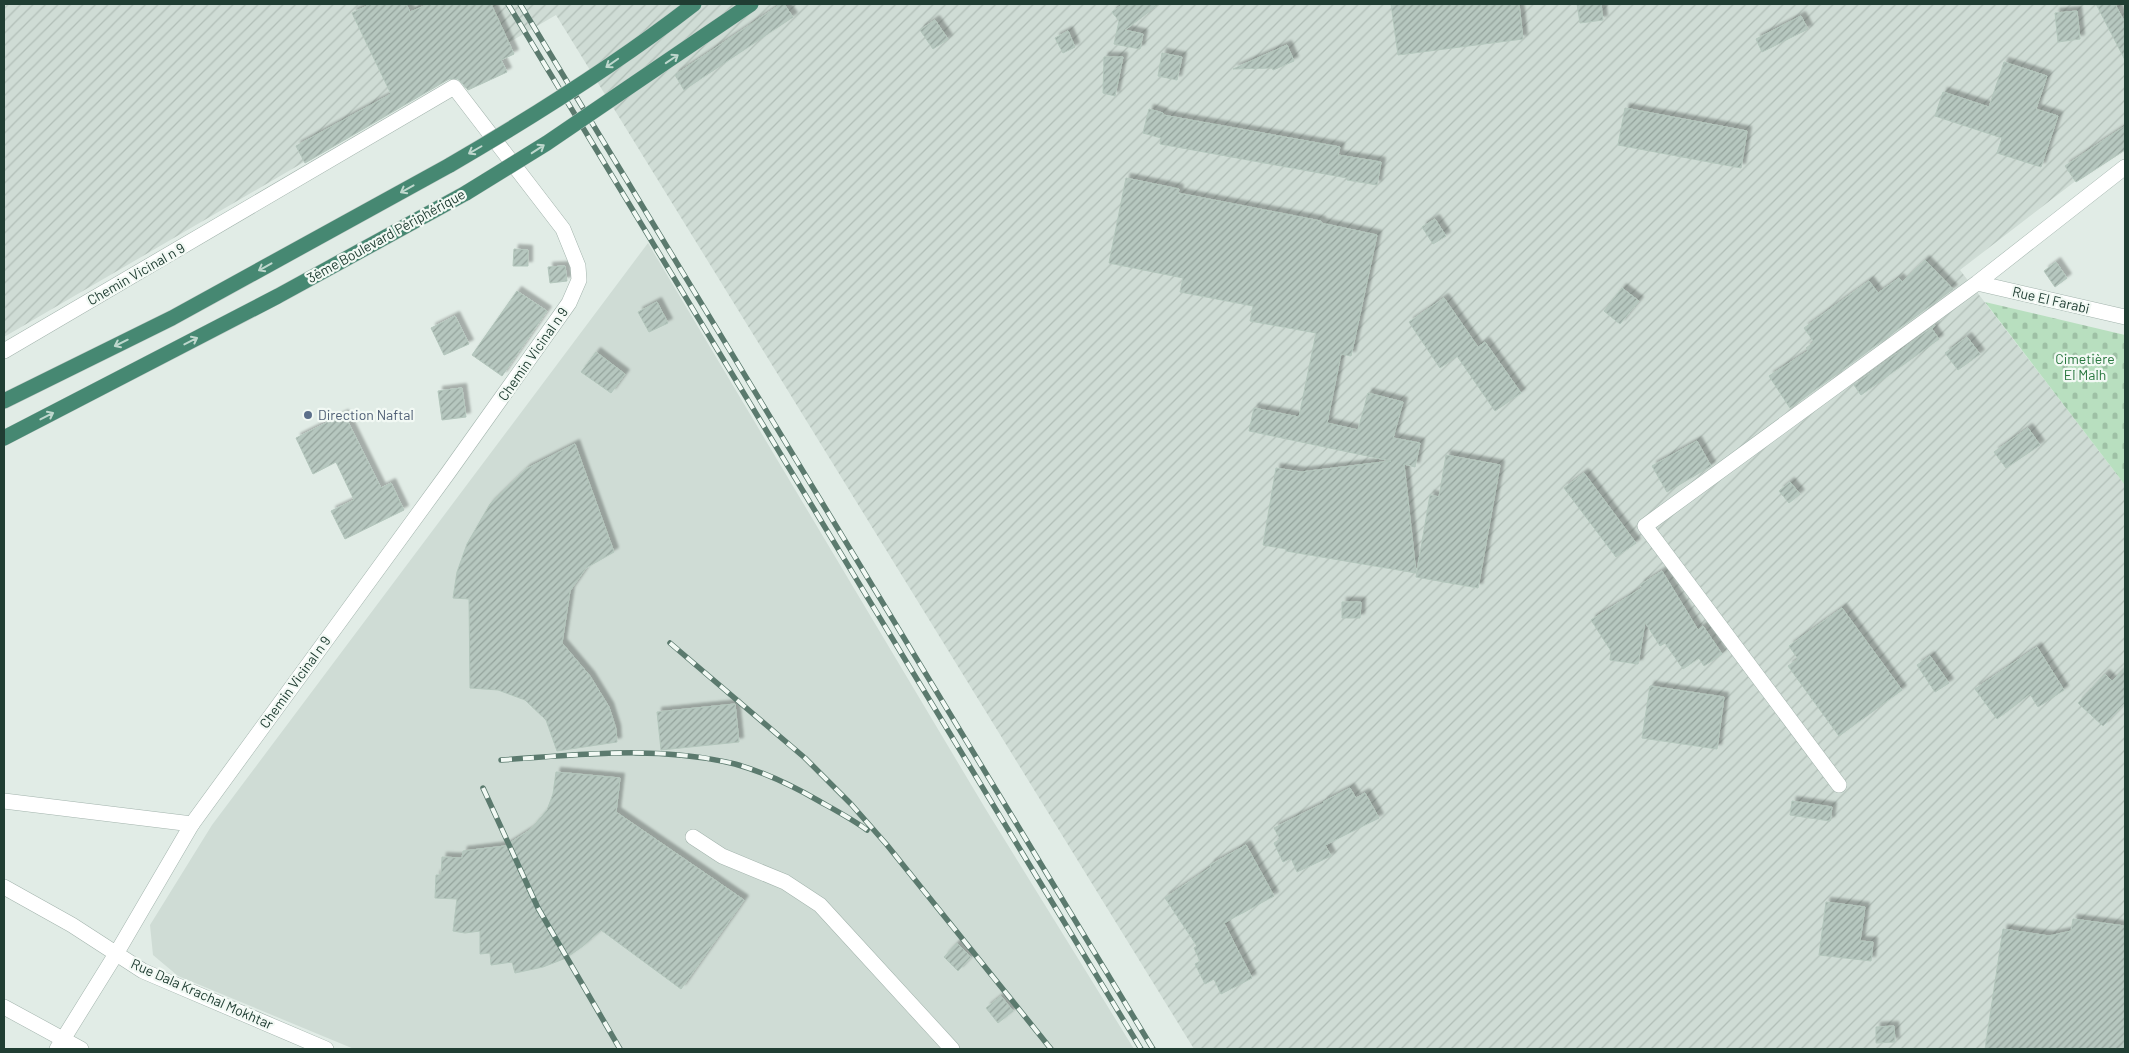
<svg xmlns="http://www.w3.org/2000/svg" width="2129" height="1053" font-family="Barlow,sans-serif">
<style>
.built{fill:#cfdcd5}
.industrial{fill:url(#industrial-furrows)}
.cemetery{fill:url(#cemetery-stones)}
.building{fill:url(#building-hatch);stroke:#b3c6bc;filter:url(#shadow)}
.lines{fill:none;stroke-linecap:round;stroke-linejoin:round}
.minor-casing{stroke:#a3b4ad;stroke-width:16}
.tertiary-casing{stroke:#a3b4ad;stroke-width:16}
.trunk-casing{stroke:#c1c9c6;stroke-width:16}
.minor{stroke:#fff;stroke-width:15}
.tertiary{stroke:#fff;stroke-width:15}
.trunk{stroke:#468872;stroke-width:15}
.rail-casing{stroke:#5b7a6e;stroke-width:5.5}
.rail{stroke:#f2f9f4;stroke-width:4;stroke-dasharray:11;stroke-linecap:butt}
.trunk-bridge-casing{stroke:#c1c9c6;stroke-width:16;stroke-linecap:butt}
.trunk-bridge{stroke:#468872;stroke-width:15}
.oneway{stroke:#bed7cd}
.service-dot{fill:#5c6f8a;stroke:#f2f9f4;stroke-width:2}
.labels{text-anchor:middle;stroke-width:4.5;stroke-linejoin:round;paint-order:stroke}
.street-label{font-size:14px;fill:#203e33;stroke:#f2f9f4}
.park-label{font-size:14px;fill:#28773e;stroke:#f2f9f4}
.service-label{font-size:14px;fill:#4e5e75;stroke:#f2f9f4;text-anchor:start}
</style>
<defs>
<pattern id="industrial-furrows" width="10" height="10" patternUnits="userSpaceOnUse" patternTransform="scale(1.25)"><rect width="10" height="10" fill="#cfdcd5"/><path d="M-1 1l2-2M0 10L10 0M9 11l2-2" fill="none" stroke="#b1beb7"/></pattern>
<pattern id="cemetery-stones" width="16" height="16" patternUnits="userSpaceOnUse" patternTransform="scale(1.25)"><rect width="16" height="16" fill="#b8dfbf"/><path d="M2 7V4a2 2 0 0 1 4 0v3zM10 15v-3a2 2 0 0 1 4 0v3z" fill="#9ec0a5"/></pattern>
<pattern id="building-hatch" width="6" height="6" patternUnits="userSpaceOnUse" patternTransform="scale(1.25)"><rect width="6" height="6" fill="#b6c7bf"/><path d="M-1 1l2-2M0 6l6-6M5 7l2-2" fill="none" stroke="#94a39c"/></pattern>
<filter id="shadow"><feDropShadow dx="4.5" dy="-4.5" stdDeviation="1" flood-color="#0004"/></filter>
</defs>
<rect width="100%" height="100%" fill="#e1ece6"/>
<path class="built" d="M648,243L985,808L1134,1049H354L178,976L153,955L150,925L212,825Z"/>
<path class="industrial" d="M4,4H2125V143L1960,270L2125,485V1049H1194L556,15L4,337Z"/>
<path class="cemetery" d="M1985,302L2125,335V485Z"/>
<path class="building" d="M371,4H406L410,12L429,4H491L514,54L501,60L507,72L468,90L458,79H449L305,163L296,146L391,94L352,13Z
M781,4H784L793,17L684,90L675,75Z
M1123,4H1159L1125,30L1143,34L1140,49L1114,44L1119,21L1112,12Z
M1391,4H1519L1523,39L1398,55Z
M1577,4H1601L1603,20L1580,23Z
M2096,4H2115L2125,23V60Z
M2077,11L2080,39L2058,42L2055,13Z
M1801,16L1808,29L1762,52L1756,39Z
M935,20L948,39L933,49L920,30Z
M1068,31L1075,47L1063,53L1055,38Z
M1287,45L1294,61L1273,70L1272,68L1233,69Z
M1162,53L1182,57L1177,80L1158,76Z
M1104,57H1123L1115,96L1103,93Z
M2004,62L2047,76L2036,109L2058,116L2041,167L1997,153L2002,138L1935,116L1943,92L1989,107Z
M1625,108L1747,131L1741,168L1618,145Z
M1149,109L1163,113V115L1340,147L1338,155L1381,162L1377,185L1347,180V178L1160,144L1161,138L1143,133Z
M2125,126V150L2076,182L2065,166Z
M1126,178L1179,189L1178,193L1321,221V223L1377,235L1351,356L1341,354L1327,423L1358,430L1368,393L1403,402L1393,438L1420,443L1415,467L1404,464L1416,573L1286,551V549L1263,545L1276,468L1301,472L1391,461L1249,431L1254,408L1299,417L1316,333L1250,321L1253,306L1180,292L1183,278L1109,263Z
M1435,219L1446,236L1433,244L1422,227Z
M514,249L528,250V266H513Z
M1925,260L1953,289L1790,408L1769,376L1808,351L1806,348L1814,342L1804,328L1869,281L1878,293L1899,278L1902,282Z
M2056,262L2067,278L2055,287L2044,271Z
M565,266L567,281L550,283L548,267Z
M1622,288L1639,301L1620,324L1604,311Z
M517,291L547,311L502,376L472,355Z
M1444,298L1478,347L1485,342L1521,393L1495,411L1457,356L1440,368L1409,322Z
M657,302L668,323L649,332L638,312Z
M455,316L469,344L444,355L431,328Z
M1935,325L1932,329L1939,339L1861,395L1854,385Z
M1967,337L1980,354L1958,370L1945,353Z
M596,352L625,374L611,393L581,372Z
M462,388L466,417L442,420L438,391Z
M344,414L381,488L391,483L404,510L345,539L331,511L354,500L336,462L313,474L296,438Z
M2028,428L2040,445L2006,468L1994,452Z
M1697,441L1711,466L1667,492L1652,466Z
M575,444L614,552L586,568L570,591L562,643L590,676L609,707L616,729L617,742L557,751L546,720L525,700L498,690L470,688L469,599L453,598L457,572L467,544L490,504L526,469Z
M1446,455L1500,465L1478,588L1416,577L1430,495L1439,497Z
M1584,473L1636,543L1616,557L1564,488Z
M1790,482L1800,494L1789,503L1779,491Z
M1662,571L1698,630L1703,626L1722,654L1704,666L1699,658L1683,669L1665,643L1660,646L1645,622L1638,664L1610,660L1611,651L1591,620L1642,588L1640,585Z
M1342,602H1361L1360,618H1342Z
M1842,608L1902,690L1839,736L1788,666L1798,659L1789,646Z
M2037,647L2064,690L2038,707L2030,694L1997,719L1975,689Z
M1930,656L1949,683L1935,692L1917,665Z
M2125,668V703L2103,726L2078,703L2105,674L2112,681Z
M1650,686L1724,697L1717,749L1642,738Z
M735,704L739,742L661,750L657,712Z
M556,772L620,778L616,812L744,900L681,989L601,930L583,946L566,958L543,967L515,973L512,962L491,965L490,953L480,954V931L465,933L453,931L457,899L435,898L436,875H441L442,857L462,858L463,851L505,846L530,830L547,810L553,794Z
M1350,788L1356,798L1365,793L1379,818L1325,845L1331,856L1297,872L1291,858L1283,862L1274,843L1280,839L1274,828L1324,803L1323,802Z
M1792,801L1832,807L1830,821L1790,815Z
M1246,845L1274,896L1224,923L1252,978L1221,994L1214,979L1205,984L1195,964L1200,961L1194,948L1197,946L1165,898L1211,867L1210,865Z
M1826,902L1865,907L1860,941L1873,942L1871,961L1819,955Z
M2073,919L2125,926V1049H1985L2003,929L2049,936L2071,931Z
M957,943L971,957L958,971L944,957Z
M1001,996L1013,1011L998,1023L986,1008Z
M1894,1026L1895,1042L1876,1043V1027Z"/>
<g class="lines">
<g class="minor-casing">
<path id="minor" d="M1977,283L2125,317
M1839,785L1645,526L1977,283L2125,167
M4,801L192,824
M693,837L722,856L785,882L820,905L952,1049
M4,1007L81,1049"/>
</g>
<g class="tertiary-casing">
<path id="tertiary" d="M4,351L454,87L563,229L578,266L579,280L569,303L448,473L192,824L116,954L57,1049
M4,887L72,925L143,971L326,1049"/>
</g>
<g class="trunk-casing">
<path id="trunk" d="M4,401L172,318L450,165
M4,438L278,296L466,193"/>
</g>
<use href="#minor" class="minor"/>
<use href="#tertiary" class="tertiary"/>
<use href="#trunk" class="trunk"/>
<g class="rail-casing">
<path id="rail" d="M508,4L1141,1049
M520,4L1153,1049
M670,643L805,758L851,804L887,845L1051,1049
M501,760C579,755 658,745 735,764C764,772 793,786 819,801C835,810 852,819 867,830
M483,788L538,908L620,1049"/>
</g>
<use href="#rail" class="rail"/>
<g class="trunk-bridge-casing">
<path id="trunk-bridge" d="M450,165C534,116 617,64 694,4
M466,193L547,143L751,4"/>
</g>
<use href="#trunk-bridge" class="trunk-bridge"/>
</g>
<defs><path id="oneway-shaft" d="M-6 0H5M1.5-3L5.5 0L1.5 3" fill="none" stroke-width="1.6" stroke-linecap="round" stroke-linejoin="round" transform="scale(1.25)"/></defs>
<g class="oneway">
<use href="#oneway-shaft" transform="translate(672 59) rotate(-34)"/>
<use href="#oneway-shaft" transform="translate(612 63) rotate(145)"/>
<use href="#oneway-shaft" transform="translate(538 149) rotate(-33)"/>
<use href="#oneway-shaft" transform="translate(475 150) rotate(150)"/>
<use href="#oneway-shaft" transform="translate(407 189) rotate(151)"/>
<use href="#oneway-shaft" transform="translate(265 267) rotate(151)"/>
<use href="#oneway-shaft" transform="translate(191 341) rotate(-27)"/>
<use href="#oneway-shaft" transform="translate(121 343) rotate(154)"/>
<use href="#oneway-shaft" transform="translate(47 416) rotate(-27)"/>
</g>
<circle class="service-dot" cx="308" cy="415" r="5"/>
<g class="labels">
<g class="street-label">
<text transform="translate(386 236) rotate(-29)" y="5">3ème Boulevard Périphérique</text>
<text transform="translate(136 274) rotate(-30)" y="5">Chemin Vicinal n 9</text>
<text transform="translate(2051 300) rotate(13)" y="5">Rue El Farabi</text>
<text transform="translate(533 354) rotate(-55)" y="5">Chemin Vicinal n 9</text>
<text transform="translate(295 682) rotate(-54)" y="5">Chemin Vicinal n 9</text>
<text transform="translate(202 994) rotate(24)" y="5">Rue Dala Krachal Mokhtar</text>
</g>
<g class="park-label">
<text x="2085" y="364">Cimetière<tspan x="2085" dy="16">El Malh</tspan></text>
</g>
<g class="service-label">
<text x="318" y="420">Direction Naftal</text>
</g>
</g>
<rect width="2129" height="1053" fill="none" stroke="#203e33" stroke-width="10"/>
</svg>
